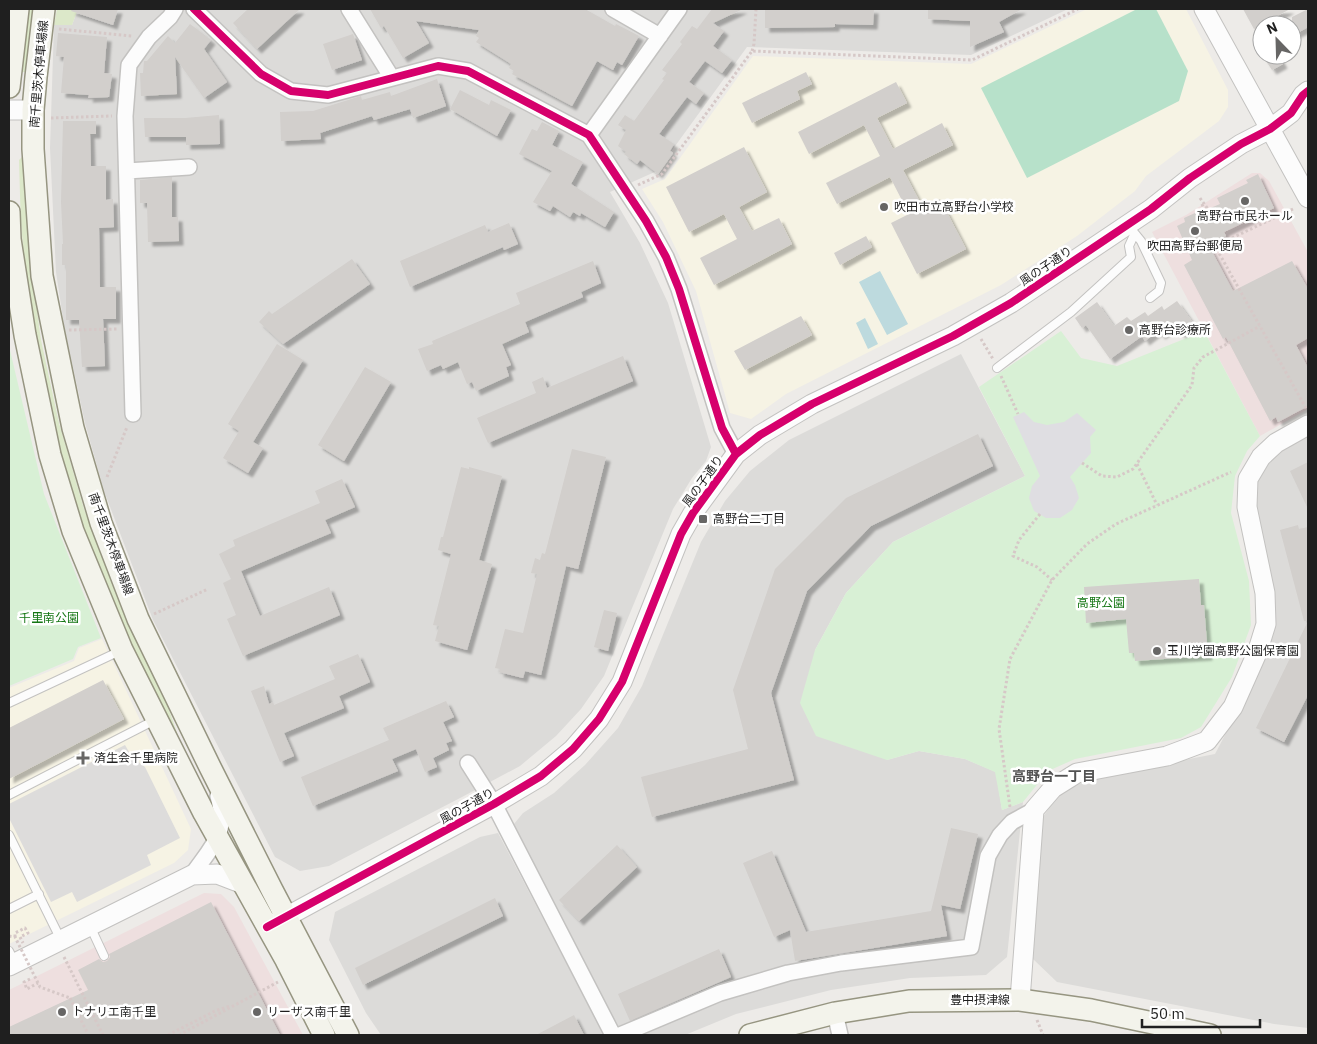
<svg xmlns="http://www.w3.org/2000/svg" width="1317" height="1044" font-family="'IBM Plex Sans','Noto Sans JP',sans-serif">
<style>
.residential{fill:#dcdbd9}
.commercial{fill:#eedfdf}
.education{fill:#f6f3e4}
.grass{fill:#dce8c9}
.park{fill:#d8f0d5}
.pitch{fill:#b7e1ca}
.parking{fill:#dddcdb}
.plaza{fill:#dfdee2}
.water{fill:#bddade}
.building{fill:#d2cfcc;filter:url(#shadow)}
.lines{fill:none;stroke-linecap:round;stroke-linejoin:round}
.service-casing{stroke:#c3c2c0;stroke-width:10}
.minor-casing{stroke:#c3c2c0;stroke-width:18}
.tertiary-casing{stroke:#c3c2c0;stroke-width:21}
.secondary-casing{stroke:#969581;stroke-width:24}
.path{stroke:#d6c8c7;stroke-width:3;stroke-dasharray:2.5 2.5;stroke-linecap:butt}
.service{stroke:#fcfcfc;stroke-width:8}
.minor{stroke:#fcfcfc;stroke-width:15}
.tertiary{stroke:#fcfcfc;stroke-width:19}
.secondary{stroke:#f3f3eb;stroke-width:21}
.path-bridge{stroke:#d6c8c7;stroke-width:3;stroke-dasharray:2.5 2.5;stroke-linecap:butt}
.cycleway-casing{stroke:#fff;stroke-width:11}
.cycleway{stroke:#d6006c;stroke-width:8}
.poi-dot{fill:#676665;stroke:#fff;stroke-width:2}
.labels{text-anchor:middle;stroke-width:5;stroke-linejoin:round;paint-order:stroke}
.street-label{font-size:12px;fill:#1f1f1f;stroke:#fff}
.poi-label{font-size:12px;fill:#1f1f1f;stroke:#fff;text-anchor:start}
.park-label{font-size:12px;fill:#157614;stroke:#fff}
.neighbourhood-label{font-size:14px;font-weight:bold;fill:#525252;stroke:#fff}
</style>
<defs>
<filter id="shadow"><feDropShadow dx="4.5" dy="4.5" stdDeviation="1" flood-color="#0004"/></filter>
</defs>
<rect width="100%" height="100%" fill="#edebe8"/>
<path class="residential" d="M78,9H1068L971,55L747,47L657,171L610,192L640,243L668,303L711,447L706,461L692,478L673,509L604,676L581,709L556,736L520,766L462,797L329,866L300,871L275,857L153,620L104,491L85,423L64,325L56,272L50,148L54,25H72Z
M961,354L1025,476L893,542L846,593L815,650L887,760L919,751L965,759L996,772L1002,810L1023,802L1007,957L986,975L910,978L831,990L736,1014L685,1035H622L526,854L514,824L523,813L554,793L585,765L618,728L642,686L701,542L725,501L750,471L789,440Z
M1308,436V1028L1274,1024L1057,982L1033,959L1043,817L1058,795L1091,778L1215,754L1266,657L1275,617L1255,505L1258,480L1267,462L1282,451Z
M498,833L604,1035H381L366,1013L329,940L335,912L480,837Z"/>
<path class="commercial" d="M1252,173H1260L1269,181L1308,252V409L1260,436L1152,232L1186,215Z
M204,893L221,894L234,907L303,1035H9V990Z"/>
<path class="education" d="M1087,9H1186L1228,90V107L1219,121L1146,176L1135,191L1077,236L1001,285L786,394L751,419L730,413L696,291L663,222L642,189L665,179L753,56L971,64Z
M102,639L191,829L188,850L174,863L9,944V688L74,661L79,648Z"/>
<path class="grass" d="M27,9H34L27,72H22Z
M57,9H78L72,25H54Z
M22,157L25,160L30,259L41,340L59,423L84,509L123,612L167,704L185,756C153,692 119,628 94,560C57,459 35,355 23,247C20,218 20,189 19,160Z"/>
<path class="park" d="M1061,331L1081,358L1117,366L1204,331L1260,436L1247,451L1235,476L1231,513L1249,581L1251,625L1232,677L1201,727L1181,738L1075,759L1048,771L1023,802L1002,810L995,772L965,759L919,751L887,760L816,736L800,703L815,650L846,593L893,542L1025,476L979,387Z
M9,346L44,494L101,638L78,647L73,659L9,686Z"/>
<path class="pitch" d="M1137,9H1156L1188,71L1179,101L1027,178L981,88Z"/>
<path class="parking" d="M125,745L132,757L145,767L180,838L147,855L151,865L77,902L72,892L51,902L9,818V804Z"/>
<path class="plaza" d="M1024,412L1034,422L1047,425L1064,422L1077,413L1096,430L1090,437L1091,453L1070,477L1075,485L1079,498L1072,510L1060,518H1046L1034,511L1029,498L1032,486L1040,476L1013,417Z"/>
<path class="water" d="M880,271L908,324L887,335L859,282Z
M865,318L878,344L868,349L856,323Z"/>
<path class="building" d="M72,9H118L113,25L71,11Z
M248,9H300L257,49L233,23Z
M370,9H585L615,26L616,24L639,36L622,65L617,62L613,70L597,61L572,106L512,74L514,71L509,68L511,64L476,42L479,38L476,36L479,30L416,21L429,43L403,58L384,26L381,28Z
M712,9H743L713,23L724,31L713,46L732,60L722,73L705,61L689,82L704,93L696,104L687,97L659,134L674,144L670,151L673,153L658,174L640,160L637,164L624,154L626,152L618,146L626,130L618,125L625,115L634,121L664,80L662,79L667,73L662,70L682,44L680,42L692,26L697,29Z
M765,9H874L873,25L835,24V27L765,28Z
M928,9H1022L999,22L1004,32L970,47V21L928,19Z
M1243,9H1290L1254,29Z
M1308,9V27L1292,36V17Z
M190,24L211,40L204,49L227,82L204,98L175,57L177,94L141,96L140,73H143L144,61H147L168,36L175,43Z
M58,33L107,37L104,73L112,74L109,97L88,98L89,95L61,93L64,57L56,56Z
M353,34L362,60L332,70L323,44Z
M1262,55H1278L1283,64L1272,70Z
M806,72L812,84L797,91L800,99L752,123L742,103Z
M437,79L446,106L413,118L410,109L374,120L372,116L320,133L321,139L281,141L280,112L313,111L361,96L362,100L390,92L391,96Z
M896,82L907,103L877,118L893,149L942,123L953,145L903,170L923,208L940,199L966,249L917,274L891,223L909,214L890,177L837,204L826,183L880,156L864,125L809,154L798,132Z
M460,90L489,105L491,100L511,110L497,136L450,109Z
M219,115L220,144L186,145V137H145L144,118H185Z
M63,121H96V134H90L91,166H106V200L113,199L114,227L99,228L100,287H116V319H103L105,366L82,367L79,320H66V265H62V244H63L61,202Z
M542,122L559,131L552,145L583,162L571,184L614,212L605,227L581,213L580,216L573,212L570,217L553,206L550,211L533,202L552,171L519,154L532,129L537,131Z
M744,147L767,192L739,207L752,231L779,218L792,244L714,285L700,258L737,239L724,214L689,232L666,187Z
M1258,174L1274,208L1224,232L1226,236L1208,244L1233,291L1292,261L1308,289V338L1296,345L1308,368V406L1278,422L1276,417L1270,421L1226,337L1223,339L1184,265L1192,260L1177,226L1185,222L1184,218L1195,213L1196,214L1220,204L1217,198L1248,183L1246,180Z
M172,177V217H178L179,241L148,242L147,203H140V180Z
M509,223L518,244L504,250L503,247L410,287L400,261L485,225L488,232Z
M866,236L872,247L840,265L834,253Z
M352,259L370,284L283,344L259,322L269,311L272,314Z
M593,261L601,283L581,292L583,297L525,322L529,332L502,344L511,365L506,367L509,376L476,391L472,382L467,384L458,362L443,369L441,365L427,371L418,349L433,344L432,341L520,304L516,293Z
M1177,301L1194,324L1181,334L1175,325L1161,335L1158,331L1145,341L1142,336L1110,359L1086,325L1082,328L1075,318L1097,302L1114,326L1127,317L1131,321L1145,312L1148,316L1162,306L1164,310Z
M801,316L812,335L745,370L734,351Z
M277,344L303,360L253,442L263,448L248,473L223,458L239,431L228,424Z
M623,356L633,381L488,443L477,418L536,393L532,382L543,377L547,388Z
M365,367L391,382L344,461L318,445Z
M978,434L993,466L871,526L807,591L771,693L794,780L652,817L641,777L748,749L733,690L775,569L846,498Z
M572,449L606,457L578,569L566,566L541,675L525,671L523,678L499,672L500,669L495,668L505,629L523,633L537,574L531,573L535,558L540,560L542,553L545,554Z
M1308,462V509L1290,471Z
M461,467L469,469V467L502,476L479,560L492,564L467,650L435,641L439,626L433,625L451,554L438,550L441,537H443Z
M342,479L355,507L325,520L331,533L241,571L260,616L329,587L340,615L243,656L227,619L236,615L223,583L231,579L219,554L235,546L233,540L320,503L315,491Z
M1298,525L1299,529L1308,527V621H1304L1280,530Z
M1199,579L1201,605H1204L1208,656L1135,661L1134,653H1129L1126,619L1086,623L1084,587Z
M604,610L617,613L608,651L594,647Z
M1308,621V695L1284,742L1256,728Z
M358,654L370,682L339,696L344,708L284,733L294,756L280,762L251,691L264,686L269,704L273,702L274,705L335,679L329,666Z
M103,680L124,719L9,779V728Z
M446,701L454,717L443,722L452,741L446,743L449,750L433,758L437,767L425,772L416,749L392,759L398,771L313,806L301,777L389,740L383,728Z
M951,828L978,834L960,909L941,905L947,936L795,961L790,930L774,937L743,863L772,851L806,932L931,911Z
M617,845L637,867L579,921L559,900Z
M495,898L503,916L363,985L355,968Z
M211,902L280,1035H9V1027L88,990L78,970L99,959L103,962L107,961L110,957L109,954Z
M719,949L731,977L630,1021L618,994Z
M574,1015L584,1035H536Z"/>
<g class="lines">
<g class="service-casing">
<path id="service" d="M1132,230L1141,241L1161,283L1159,291L1150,298
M997,368L1071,312L1131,257L1129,246L1134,235
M9,703L120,651
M9,795L155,720
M9,835L61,940
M9,909L39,894
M90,926L104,956
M9,951L15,963"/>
</g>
<g class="minor-casing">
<path id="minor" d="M194,9L261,74L291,91L328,95L438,66L468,71L589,135L646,221L666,257L679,289L722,428L736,454
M349,9L392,78
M613,9L660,36
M589,135L679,9
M127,171L189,167
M133,414L125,116L129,65L149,37L170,17L175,9
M468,763L494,804L613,1035
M192,875C212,846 229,833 218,796
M835,1013L840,1035
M620,1035L720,993L788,973L841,963L971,947L988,856L1000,835L1012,822L1034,810"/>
</g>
<g class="tertiary-casing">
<path id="tertiary" d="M1204,9L1308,198
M9,110H33
M273,924L494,804L541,776L573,749L599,719L622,682L681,534L693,513L736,454L760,435L812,404L953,336L1011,303L1151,209L1190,178L1241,144L1270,129L1291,113L1303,95L1308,91
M9,966L192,875L217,874L243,884
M1020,1000L1034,810L1053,788L1077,773L1167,756L1207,741L1233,707L1257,653L1266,624L1265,593L1247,507L1248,479L1261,457L1276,443L1308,425"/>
</g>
<g class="secondary-casing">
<path id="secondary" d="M44,9L36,77L33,110V149L42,276L73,428L101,523L138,619L210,767L272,890L348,1035
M9,87L18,9
M9,212L10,239L25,335L50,455L73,531L122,650L204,813L286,960L324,1035
M750,1035L835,1013L909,1001L1020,1000L1091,1010L1210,1035"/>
</g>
<path class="path" d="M59,29L132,36
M752,51L754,44L756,9
M51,118L112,116
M638,185L662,174L752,51L972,60L1078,9
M1200,198L1210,212
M1202,204L1206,214
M1293,209L1215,246L1307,410
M1218,240L1222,243
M69,330L118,329
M981,339L993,359
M1001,376L1018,414
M1082,463L1102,476L1117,477L1133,469L1192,385L1194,368L1203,357L1260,326
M1137,464L1157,505
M107,477L127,427
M1040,514L1019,540L1013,556L1037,567L1052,580
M154,614L208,589
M1010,807L999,729L1010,659L1052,580L1087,544L1116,524L1231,472
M15,937V933L25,928L28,933L20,937L23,943
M64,957L103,1035
M30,979L24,982L27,989L38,983
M70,998L87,1032
M1037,1020L1043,1035
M168,1035L215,1011L230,1006
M179,1035L278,982"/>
<use href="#service" class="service"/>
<use href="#minor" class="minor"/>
<use href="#tertiary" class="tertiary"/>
<use href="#secondary" class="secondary"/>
<path class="path-bridge" d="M9,936L15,937L40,987L70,998"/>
<g class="cycleway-casing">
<path id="cycleway" d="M194,9L261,74L291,91L328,95L438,66L468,71L589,135L646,221L666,257L679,289L722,428L736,454
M267,927L494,804L541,776L573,749L599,719L622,682L681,534L693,513L736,454L760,435L812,404L953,336L1011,303L1151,209L1190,178L1241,144L1270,129L1291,113L1303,95L1308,91"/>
</g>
<use href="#cycleway" class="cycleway"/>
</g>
<g class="poi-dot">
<circle cx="1245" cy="201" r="5"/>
<circle cx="884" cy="207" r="5"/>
<circle cx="1195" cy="231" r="5"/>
<circle cx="1129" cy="330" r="5"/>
<rect x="698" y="514" width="10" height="10" rx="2.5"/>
<circle cx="1157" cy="651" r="5"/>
<path d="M80.5 750.5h5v5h5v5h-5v5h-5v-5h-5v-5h5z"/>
<circle cx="62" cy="1012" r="5"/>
<circle cx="257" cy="1012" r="5"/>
</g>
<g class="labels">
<g class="street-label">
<text transform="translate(39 74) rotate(-85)" y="4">南千里茨木停車場線</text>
<text transform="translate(1046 266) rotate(-34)" y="4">風の子通り</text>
<text transform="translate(703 481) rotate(-54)" y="4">風の子通り</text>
<text transform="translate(111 544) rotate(70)" y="4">南千里茨木停車場線</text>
<text transform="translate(467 806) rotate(-29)" y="4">風の子通り</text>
<text x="980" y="1004">豊中摂津線</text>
</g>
<g class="poi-label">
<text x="894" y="211">吹田市立高野台小学校</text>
<text x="1245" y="220" text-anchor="middle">高野台市民ホール</text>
<text x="1195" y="250" text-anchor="middle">吹田高野台郵便局</text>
<text x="1139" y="334">高野台診療所</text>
<text x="713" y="523">高野台二丁目</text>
<text x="1167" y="655">玉川学園高野公園保育園</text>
<text x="94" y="762">済生会千里病院</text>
<text x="72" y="1016">トナリエ南千里</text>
<text x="267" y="1016">リーザス南千里</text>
</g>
<g class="park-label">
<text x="1101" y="607">高野公園</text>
<text x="49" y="622">千里南公園</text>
</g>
<g class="neighbourhood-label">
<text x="1054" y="781">高野台一丁目</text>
</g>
</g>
<rect width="1317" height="1044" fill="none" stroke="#1f1f1f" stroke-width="20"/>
<g transform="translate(1277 40) rotate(337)"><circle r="24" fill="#ffffff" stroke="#a5a5a5"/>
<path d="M0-4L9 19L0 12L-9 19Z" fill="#676665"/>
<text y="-8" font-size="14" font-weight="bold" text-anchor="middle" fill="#1f1f1f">N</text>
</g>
<path d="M1142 1019v8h118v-8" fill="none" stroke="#1f1f1f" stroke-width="2.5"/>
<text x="1150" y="1019" font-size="15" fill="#1f1f1f" stroke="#ffffff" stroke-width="4" paint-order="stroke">50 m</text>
</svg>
